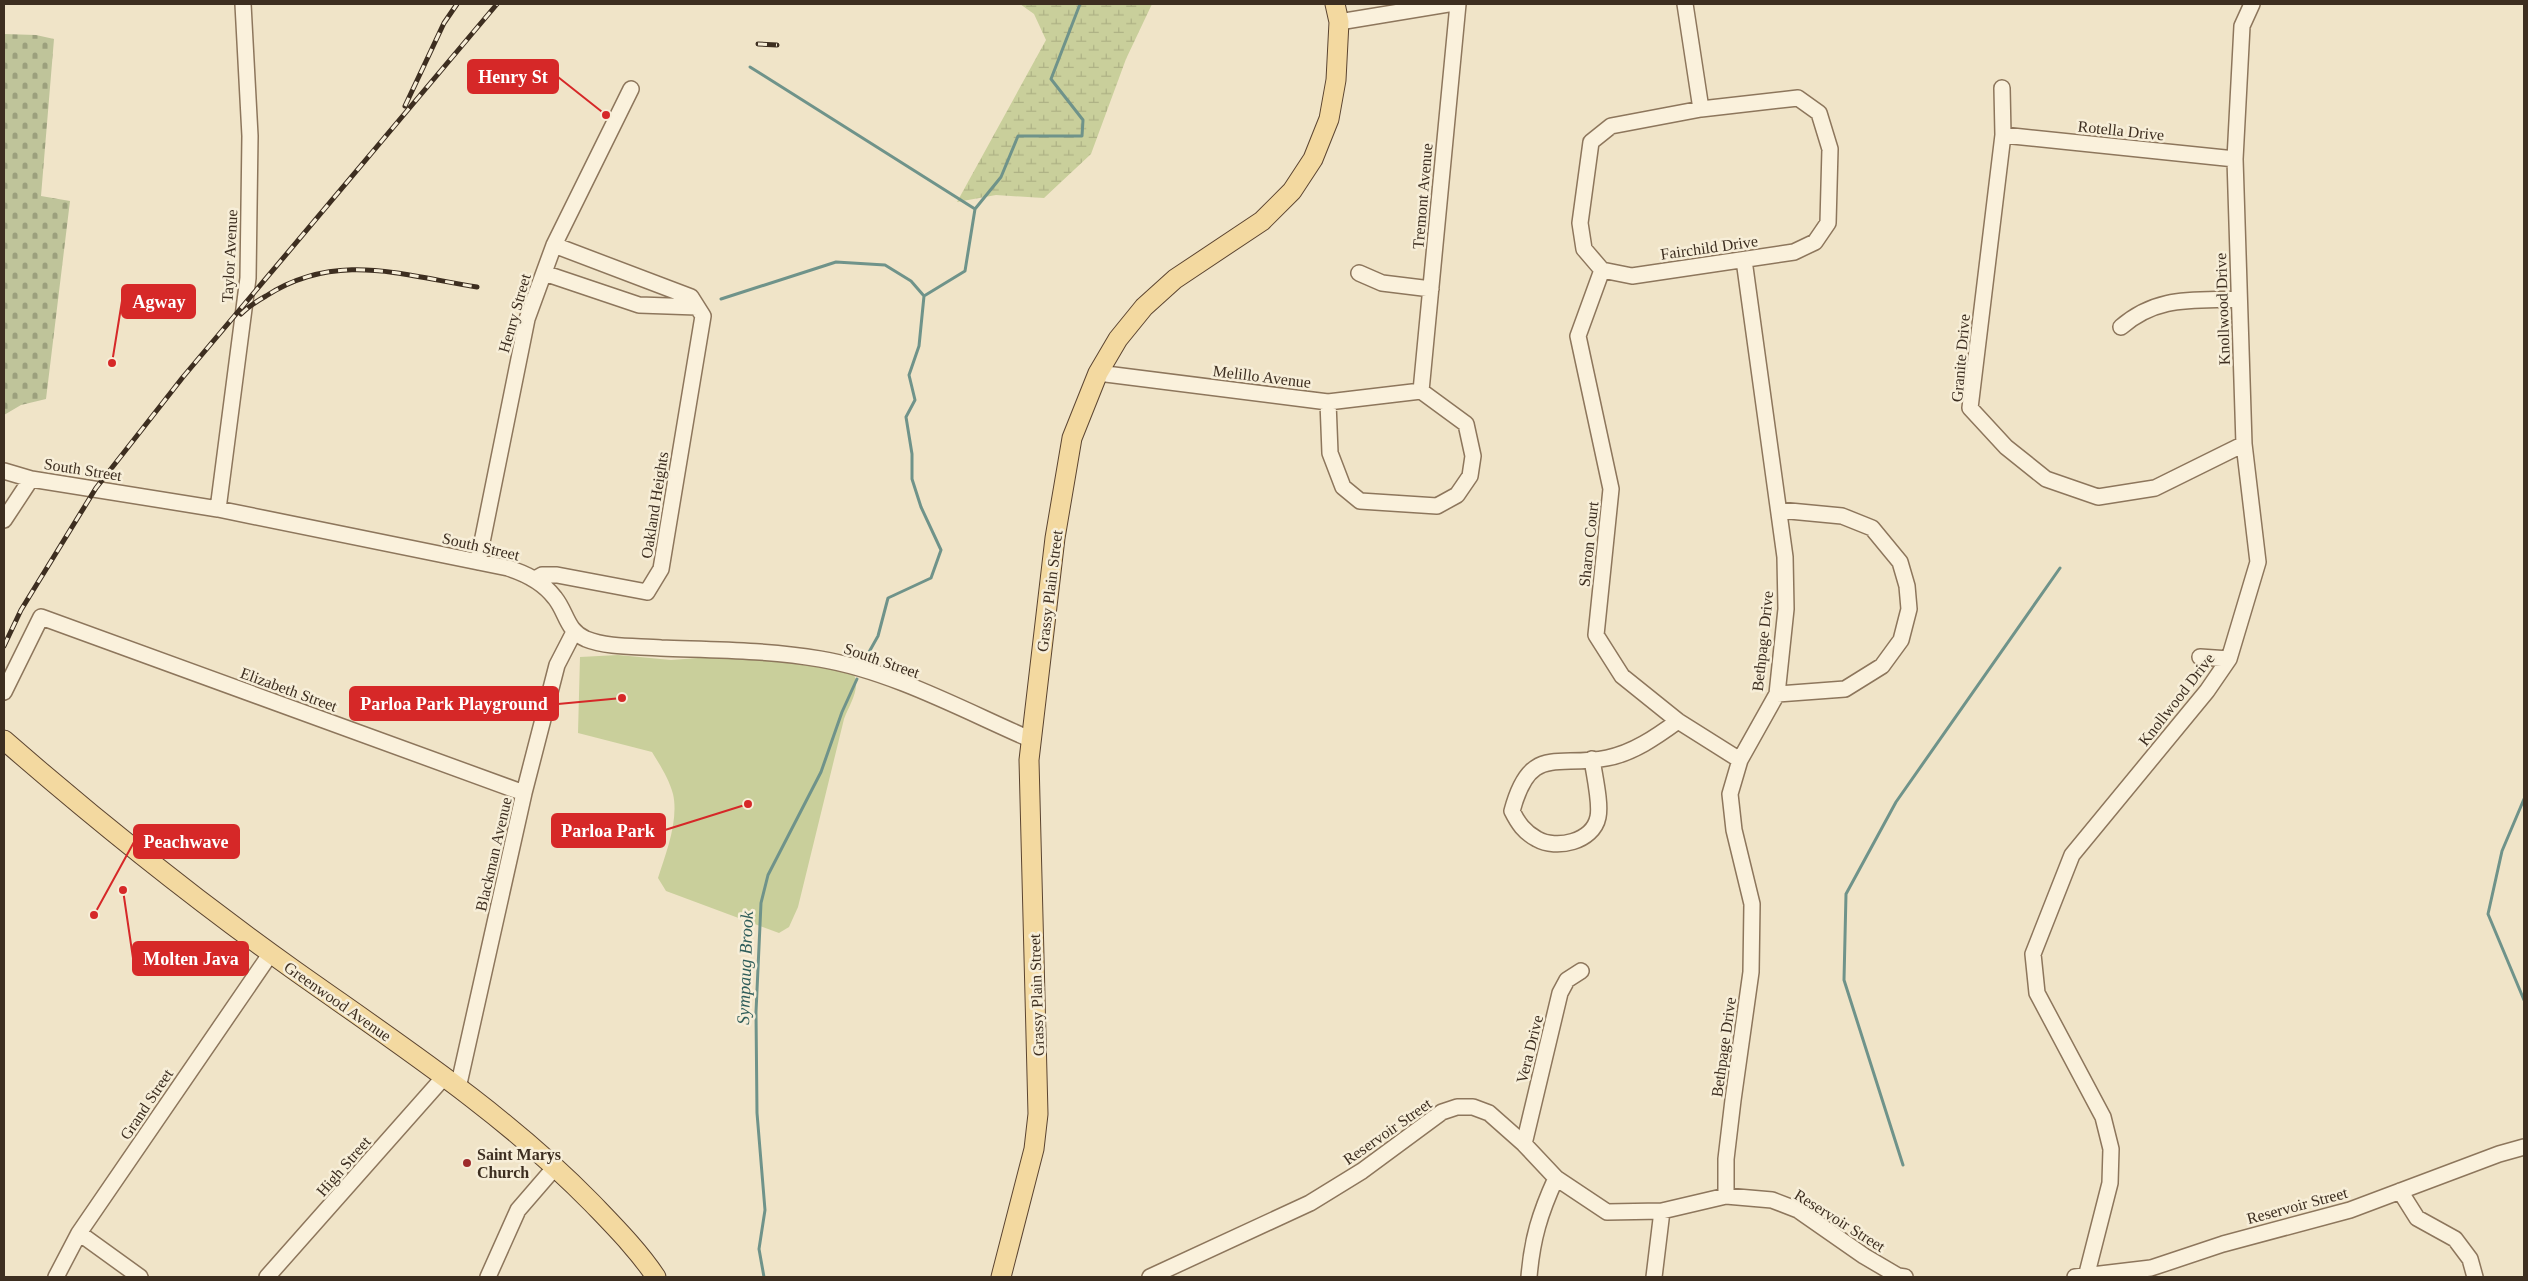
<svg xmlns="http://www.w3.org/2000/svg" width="2528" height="1281" font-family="'Times New Roman',serif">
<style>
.green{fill:#c9cf9b}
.wetland{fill:url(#wetland-marsh)}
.cemetery{fill:url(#cemetery-stones)}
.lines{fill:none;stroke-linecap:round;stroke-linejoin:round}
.stream{stroke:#6f938a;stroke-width:3}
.minor-casing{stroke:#8d765c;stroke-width:18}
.major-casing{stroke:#5b4430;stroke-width:21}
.minor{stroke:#faf1dc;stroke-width:15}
.major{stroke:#f3d9a0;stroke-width:19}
.rail-casing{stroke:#3d2e20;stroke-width:5}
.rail{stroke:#f7eed8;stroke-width:3;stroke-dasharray:9;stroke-linecap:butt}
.poi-dot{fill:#9e2a2b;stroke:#f7eed8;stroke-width:2}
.labels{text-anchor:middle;stroke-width:5;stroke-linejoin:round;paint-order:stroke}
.street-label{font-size:16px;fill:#3d2e20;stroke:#f7eed8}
.poi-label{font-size:16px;font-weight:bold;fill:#3d2e20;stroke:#f7eed8;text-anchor:start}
.water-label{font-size:18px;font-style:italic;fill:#2f5d5a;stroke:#f7eed8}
.leader{fill:none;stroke:#d62828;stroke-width:2}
.callout-dot{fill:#d62828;stroke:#f7eed8;stroke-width:2}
.callout{fill:#d62828;stroke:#d62828;stroke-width:2}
.callout-label{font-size:18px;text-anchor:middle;font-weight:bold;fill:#fff}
</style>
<defs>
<pattern id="wetland-marsh" width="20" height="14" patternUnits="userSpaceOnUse" patternTransform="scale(1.25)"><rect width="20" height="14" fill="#c9cf9b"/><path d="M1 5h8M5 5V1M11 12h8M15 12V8" fill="none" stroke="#aeb285"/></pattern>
<pattern id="cemetery-stones" width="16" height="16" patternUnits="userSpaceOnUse" patternTransform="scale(1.25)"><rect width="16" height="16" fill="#bfc49a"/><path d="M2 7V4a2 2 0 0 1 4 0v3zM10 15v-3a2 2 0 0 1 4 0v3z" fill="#9ca07d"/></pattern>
</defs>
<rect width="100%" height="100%" fill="#f0e4c8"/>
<path class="green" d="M618,655L671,660L725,656L781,659L853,673C862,687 849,705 844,719L798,907L789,927L779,933L666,891L658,878C666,853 679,820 673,794C669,779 660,765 652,752L578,733L580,657Z"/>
<path class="wetland" d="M1020,4H1152L1126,59L1091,154L1044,198L996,195L957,202L1046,40L1034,14Z"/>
<path class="cemetery" d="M4,34L36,35L54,39L41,196L70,201L46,399L21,405L4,415Z"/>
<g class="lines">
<path class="stream" d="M750,67L975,209
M721,299L836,262L885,265L911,281L924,296
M864,661L878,636L888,598L931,578L941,550L921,507L912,479V454L906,417L915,400L909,375L919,346L924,296L965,271L975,209L1001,177L1018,136H1082L1083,120L1051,79L1080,4
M2524,799L2502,851L2488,914L2524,1000
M1903,1165L1844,980L1846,894L1896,802L2060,568
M764,1277L759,1249L765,1210L757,1113L756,1012L761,903L768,875L821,772L842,712L857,679"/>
<g class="minor-casing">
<path id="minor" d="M1685,4L1701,109
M1339,22L1448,4
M2002,88L2003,135L1970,408L2006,447L2046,479L2098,497L2155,488L2244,444
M1798,98L1819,113L1830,149L1828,223L1815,242L1794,252L1632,276L1602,270L1584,249L1580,223L1591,142L1611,126L1701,109Z
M2003,135L2235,159
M1602,270L1578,336L1611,489L1596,635L1622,676L1678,721L1740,760
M544,273L639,305L697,307
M1359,273L1382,283L1431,289
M2121,327C2158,295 2194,301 2239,299
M1098,373L1328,402L1421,391
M1421,391L1458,4
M1328,402L1330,453L1343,487L1360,501L1437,506L1457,495L1470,476L1473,456L1466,424L1421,391
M4,471L31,479L218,509L508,568C527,574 543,582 555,598C567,613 566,630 586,639C608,648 638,646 661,648C714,650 768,650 820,659C892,671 965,711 1032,740
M218,509L248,278L250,136L243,4
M4,520L31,479
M478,562L527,319L554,245L631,89
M535,579L542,575H557L647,592L661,569L703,316L691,297L554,245
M2200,657L2229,659
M4,692L41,617L524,793
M1777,694L1845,689L1882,666L1901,640L1909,609L1907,586L1900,562L1872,528L1842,516L1779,510
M1592,759C1594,774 1601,803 1598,817C1593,842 1556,850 1537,839C1524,832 1518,823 1512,811C1530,744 1555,768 1607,758C1633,753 1656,737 1678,721
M458,1088L524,793L557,665L574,632
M1524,1144L1560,993L1567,980L1581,971
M2400,1191L2417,1218L2455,1239L2470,1259L2475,1277
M1726,1196V1159L1733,1100L1751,972L1752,904L1734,830L1730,794L1740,760L1777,694L1786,609L1785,557L1744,260
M79,1233L140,1277
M56,1277L79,1233L271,953
M267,1277L444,1077
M488,1277L518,1210L556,1166
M1150,1277L1310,1203L1362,1171L1442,1112L1457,1107H1473L1489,1113L1524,1144L1556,1178L1607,1212L1662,1211L1726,1196L1772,1200L1798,1210L1864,1256L1898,1276L1905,1277
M1529,1277C1532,1239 1540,1213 1556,1178
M1654,1277L1662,1211
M2075,1277L2151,1268L2223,1244L2350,1210L2499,1154L2524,1147
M2086,1277L2110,1183L2111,1149L2103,1117L2037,993L2033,954L2072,855L2207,691L2229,659L2258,562L2244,444L2235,159L2242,26L2252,4"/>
</g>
<g class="major-casing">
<path id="major" d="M4,740C97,821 193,898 294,970C397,1043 504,1113 592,1203C615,1227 638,1250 656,1277
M1001,1277L1034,1149L1038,1114L1029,760L1055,538L1072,438L1098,373L1118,339L1144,307L1175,279L1262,221L1292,191L1313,159L1329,119L1336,80L1339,22L1335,4"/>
</g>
<use href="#minor" class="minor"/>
<use href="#major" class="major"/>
<g class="rail-casing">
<path id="rail" d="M758,44L777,45
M405,106L444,23L457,4
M241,314C248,307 257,301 266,296C336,251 401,275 477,287
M4,646L21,610L96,488L183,377L497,4"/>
</g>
<use href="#rail" class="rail"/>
</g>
<circle class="poi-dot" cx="467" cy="1163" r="5"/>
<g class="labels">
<g class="street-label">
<text transform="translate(2121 130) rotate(6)" y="6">Rotella Drive</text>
<text transform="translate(1422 196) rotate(-85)" y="6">Tremont Avenue</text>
<text transform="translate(1709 247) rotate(-8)" y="6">Fairchild Drive</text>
<text transform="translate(229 256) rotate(-87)" y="6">Taylor Avenue</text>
<text transform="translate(2222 309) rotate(-92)" y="6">Knollwood Drive</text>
<text transform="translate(514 313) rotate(-74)" y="6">Henry Street</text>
<text transform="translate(1960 358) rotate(-85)" y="6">Granite Drive</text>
<text transform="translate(1262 376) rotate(7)" y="6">Melillo Avenue</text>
<text transform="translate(83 469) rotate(9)" y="6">South Street</text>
<text transform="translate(654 505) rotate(-81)" y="6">Oakland Heights</text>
<text transform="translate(1588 544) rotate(-84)" y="6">Sharon Court</text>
<text transform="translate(481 546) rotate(13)" y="6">South Street</text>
<text transform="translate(1049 591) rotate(-83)" y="6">Grassy Plain Street</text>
<text transform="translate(1762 641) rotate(-84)" y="6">Bethpage Drive</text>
<text transform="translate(882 660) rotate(19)" y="6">South Street</text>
<text transform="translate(289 689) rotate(20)" y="6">Elizabeth Street</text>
<text transform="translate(2176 699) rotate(-52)" y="6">Knollwood Drive</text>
<text transform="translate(493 854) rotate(-77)" y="6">Blackman Avenue</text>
<text transform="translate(1036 995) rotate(-92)" y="6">Grassy Plain Street</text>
<text transform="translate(338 1001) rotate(35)" y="6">Greenwood Avenue</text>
<text transform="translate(1723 1047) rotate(-82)" y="6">Bethpage Drive</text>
<text transform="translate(1529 1049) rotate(-76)" y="6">Vera Drive</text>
<text transform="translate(146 1104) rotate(-56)" y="6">Grand Street</text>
<text transform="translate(1387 1131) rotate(-35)" y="6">Reservoir Street</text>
<text transform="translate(343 1166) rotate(-49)" y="6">High Street</text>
<text transform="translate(2297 1205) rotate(-15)" y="6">Reservoir Street</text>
<text transform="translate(1840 1220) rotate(32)" y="6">Reservoir Street</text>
</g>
<g class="poi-label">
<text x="477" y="1160">Saint Marys<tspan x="477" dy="18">Church</tspan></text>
</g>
<g class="water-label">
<text transform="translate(745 968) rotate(-88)" y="6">Sympaug Brook</text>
</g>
</g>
<path class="leader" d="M606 115L558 77M112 363L122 301M622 698L558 704M748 804L665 830M94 915L134 842M123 890L133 958"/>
<g class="callout-dot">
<circle cx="606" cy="115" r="5"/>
<circle cx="112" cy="363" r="5"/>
<circle cx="622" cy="698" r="5"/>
<circle cx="748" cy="804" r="5"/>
<circle cx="94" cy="915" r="5"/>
<circle cx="123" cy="890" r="5"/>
</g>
<g class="callout">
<rect x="468" y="60" width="90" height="33" rx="5"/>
<rect x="122" y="285" width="73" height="33" rx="5"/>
<rect x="350" y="687" width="208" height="33" rx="5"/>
<rect x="552" y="814" width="113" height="33" rx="5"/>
<rect x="134" y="825" width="105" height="33" rx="5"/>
<rect x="133" y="942" width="115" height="33" rx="5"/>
</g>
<g class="callout-label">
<text x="513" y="83">Henry St</text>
<text x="159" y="308">Agway</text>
<text x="454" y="710">Parloa Park Playground</text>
<text x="608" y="837">Parloa Park</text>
<text x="186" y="848">Peachwave</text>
<text x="191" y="965">Molten Java</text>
</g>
<rect width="2528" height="1281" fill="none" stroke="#3d2e20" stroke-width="10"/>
</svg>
